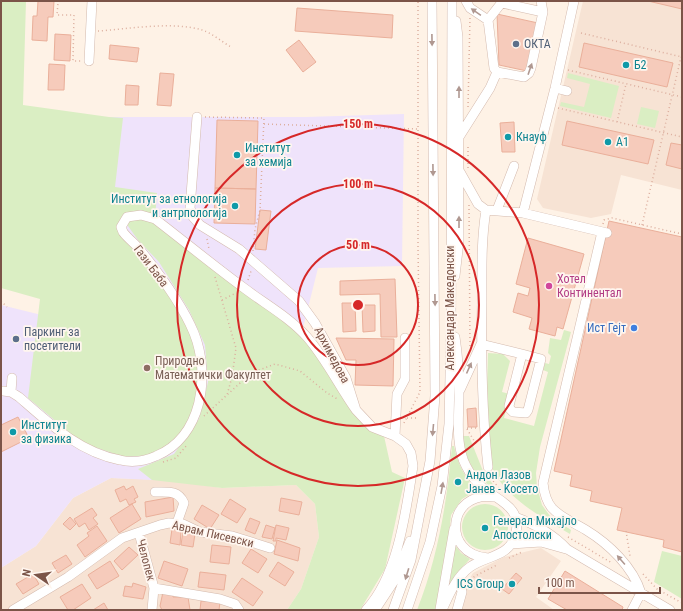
<svg xmlns="http://www.w3.org/2000/svg" width="683" height="611" font-family="'Roboto Condensed',sans-serif">
<style>
.residential{fill:#f7e3d4}
.education{fill:#efe3fb}
.green{fill:#daeec3}
.building{fill:#f6cbbb;stroke:#eaaf9a}
.lines{fill:none;stroke-linecap:round;stroke-linejoin:round}
.minor-casing{stroke:#d4baae;stroke-width:10}
.path{stroke:#dcae9e;stroke-width:1.5;stroke-dasharray:1 3;stroke-linecap:butt}
.minor{stroke:#fff;stroke-width:9}
.oneway{fill:#b09891}
.ring{fill:none;stroke:#d62828;stroke-width:2}
.service-dot{fill:#5c6f8a;stroke:#fff6ef;stroke-width:1.5}
.culture-dot{fill:#0f9aa8;stroke:#fff6ef;stroke-width:1.5}
.hotel-dot{fill:#d1479c;stroke:#fff6ef;stroke-width:1.5}
.shop-dot{fill:#3f7fe0;stroke:#fff6ef;stroke-width:1.5}
.education-dot{fill:#8d6e63;stroke:#fff6ef;stroke-width:1.5}
.labels{text-anchor:middle;stroke-width:3.5;stroke-linejoin:round;paint-order:stroke}
.service-label{font-size:12px;fill:#4e5e75;stroke:#fff6ef;text-anchor:start}
.culture-label{font-size:12px;fill:#0d838f;stroke:#fff6ef;text-anchor:start}
.street-label{font-size:12px;fill:#7b5448;stroke:#fff6ef}
.hotel-label{font-size:12px;fill:#b23c85;stroke:#fff6ef;text-anchor:start}
.shop-label{font-size:12px;fill:#366cbe;stroke:#fff6ef;text-anchor:end}
.education-label{font-size:12px;fill:#785e54;stroke:#fff6ef;text-anchor:start}
.centre{fill:#d62828;stroke:#fff6ef;stroke-width:2}
.ring-label{font-size:12px;text-anchor:middle;font-weight:bold;fill:#d62828;stroke:#fff6ef;stroke-width:3.5;stroke-linejoin:round;paint-order:stroke}
</style>
<rect width="100%" height="100%" fill="#fef2e6"/>
<path class="residential" d="M583,1H682V190L621,175L611,214L591,218L543,208L537,199Z
M111,478L169,480L222,488L296,485L315,504L319,537L301,589L287,610H1V568L36,546L73,498Z
M541,548L561,561L536,597L554,610H455L461,592L473,573L504,557Z"/>
<path class="education" d="M404,114L402,266L318,268L282,412L176,458L152,480L111,478L73,498L36,546L1,568V305L74,323L109,117H306Z"/>
<path class="green" d="M1,1H26L23,105L109,117L123,118L115,187L157,193L155,219L133,215L121,227L178,304L200,359L197,405L173,447L154,455L124,457L82,443L28,398L40,299L1,288Z
M568,73L619,86L611,118L560,106L561,102L584,107L590,84L567,78Z
M641,107L659,111L655,128L637,124Z
M131,219L152,221L291,326L310,345L339,388L384,436L392,472L405,478L385,569L360,610H287L301,589L319,537L315,504L296,485L222,488L152,480L138,469L174,454L199,419L208,382L205,345L189,310L159,262L138,240L128,226V223Z
M564,330L571,332L540,447L536,473L537,487L542,505L550,516L571,530L570,534C543,518 510,501 494,472C491,468 492,460 491,454C486,421 487,386 488,353L503,354L510,361L502,392L510,394L504,418L534,426L548,372L543,370L545,363L549,364L551,356L548,353L550,338L561,340Z
M463,436H469L483,471L495,487V489C474,477 465,459 463,436Z
M452,446H454C458,464 464,477 477,490L462,499L451,515L447,557L436,610H417C438,557 447,502 452,446Z
M462 527a23 23 0 1 1 46 0a23 23 0 1 1-46 0Z
M455,545L461,553L470,559L456,574L449,587Z
M662,551L682,556V599L654,582Z"/>
<path class="building" d="M38,1H54L53,17H48L47,41L32,40L33,16H37Z
M648,1H682V9Z
M297,8L393,15L392,38L295,31Z
M497,14L538,23L527,71L499,65Z
M55,34L71,35L70,61L54,60Z
M299,40L316,62L303,72L286,50Z
M584,43L673,63L667,87L579,67Z
M110,45L139,48L137,62L109,59Z
M49,64L65,65L64,90H48Z
M160,73L174,74L171,106L157,105Z
M126,85L139,86L138,105H125Z
M217,120L258,121L256,189L215,188Z
M567,121L654,140L648,164L562,145Z
M514,122L515,152H502L500,123Z
M671,143L682,145V169L666,165Z
M215,188L256,189L255,224L214,223Z
M260,210L271,211L266,250L255,249Z
M609,221L682,237V552L663,547L664,540L617,530L622,508L590,501L592,491L570,486L572,475L554,471Z
M528,238L584,254L563,329L557,327L555,336L529,329L532,318L513,312L518,293L528,296L530,288L516,284Z
M395,279L397,337H381L380,294L340,295V281Z
M342,303H355L356,331L343,332Z
M362,305H375V331L363,332Z
M336,338L394,339L393,386L355,385L356,360H346Z
M476,408L477,427H468L467,409Z
M18,417L29,438L1,452V425Z
M124,486L126,490L133,486L138,497L134,499L136,502L129,505L126,499L120,502L115,490Z
M173,497L174,511L146,517L145,502Z
M281,498L302,502L299,515L279,511Z
M230,499L246,509L237,523L221,514Z
M132,504L141,519L119,533L110,518Z
M202,505L219,515L210,529L194,519Z
M92,508L97,515L93,518L98,524L89,530L85,523L79,527L74,519Z
M70,517L76,524L70,530L63,524Z
M250,518L260,522L255,534L245,530Z
M266,525L275,528L272,539L262,537Z
M276,525L289,528L286,540L276,538V541H273Z
M97,526L107,541L85,557L77,545L89,536L87,533Z
M172,529L181,531L180,545L170,543Z
M183,531L195,534L193,547L181,545Z
M277,540L300,548L298,561L274,554Z
M212,545L231,547L229,564L210,562Z
M129,547L138,555L122,570L114,561Z
M251,549L267,559L258,573L242,563Z
M66,555L72,564L58,573L52,563Z
M110,561L119,576L97,589L88,575Z
M164,561L188,569L182,586L158,578Z
M278,562L294,572L285,586L269,576Z
M565,571L623,607L622,610H567L548,599Z
M200,572L226,575L224,590L198,587Z
M516,573L522,578L509,594L502,589Z
M33,574L39,584L23,594L16,584Z
M242,578L263,592L253,606L232,592Z
M133,583L146,587L143,599L123,596L125,586L132,587Z
M82,584L91,598L73,610H68L60,597Z
M163,592H173V597H188L190,610H162L160,606Z
M201,601L220,602L219,610H200Z
M104,603L108,610H93Z"/>
<g class="lines">
<g class="minor-casing">
<path id="minor" d="M466,1L470,8L488,20
M503,1L488,20L494,68L497,72L524,77L529,73L531,68L543,12L541,1
M502,3L543,12
M89,61L92,1
M555,88L567,91
M197,117L190,208L193,217L200,225L239,249L299,301L315,323L346,378L356,410L372,427L395,436L406,444L411,453L413,466C406,511 398,576 366,610
M459,137L490,88L497,72
M460,172L478,204L486,210L523,213L607,233
M486,210C481,241 482,271 482,302C481,357 482,412 488,467
M497,210L514,166
M523,213L555,88L574,1
M602,232L543,483C544,492 546,501 552,508C561,518 575,523 586,530C609,544 633,567 641,593L632,610
M455,276L459,241L458,37L456,21
M460,390L481,344L522,354L509,406L510,409L513,412L526,413L528,410L541,359L522,354
M3,391L11,392L19,397C50,424 79,452 120,460C132,463 145,461 156,456C202,437 211,376 194,333C182,304 161,276 141,251C136,244 128,239 123,232L121,227L127,217L141,215L155,219C185,242 214,266 244,288C265,304 289,317 307,337C326,359 339,386 356,410
M11,392L12,378
M395,436L397,394L405,379V338
M155,492C168,492 178,490 184,503L177,523
M515,517C535,524 552,533 567,549L670,610
M139,533L154,588L152,610
M511,544L541,542L566,549
M488,558C441,555 447,490 494,497
M154,588L220,599L235,604L239,610
M440,609L454,529
M13,610L68,577L122,538L160,525L169,523L183,524L200,532L232,536L270,548
M375,610L394,581L410,541
M393,610L411,560L430,461L435,396L432,1
M407,610L430,542L442,486L449,424L451,328L452,1
M442,610C449,595 456,577 470,567C485,556 509,557 515,536C524,508 499,501 483,488C476,482 470,474 466,466C455,445 459,418 459,395C459,376 458,356 455,337
M457,610L462,592L459,578"/>
</g>
<path class="path" d="M60,1L58,3L57,15H74L73,61H81
M98,31C129,29 172,21 202,30C212,33 222,42 231,47
M581,33L682,57
M568,70L682,97
M468,107L470,17
M558,108L682,137
M205,117L264,118L260,210L255,229L253,251
M617,122L626,84
M264,124L418,129
M468,147V169
M469,205L470,347
M603,224L604,220L612,218L682,234
M642,225L681,57
M207,239L209,249
M215,277L236,348L232,377L227,395
M248,280L251,271
M222,300L236,293
M1,301L7,307
M204,416L251,373L275,364L300,371L327,393L339,400
M407,418H416
M404,423L420,392L418,247V1
M467,428H477
M467,429L476,444
M163,462L176,458L187,445
M488,475L499,488
M626,531L630,556
M568,537L612,563
M509,558L522,552
M643,574L657,589L682,603
M468,583L475,576L497,565"/>
<use href="#minor" class="minor"/>
</g>
<defs><path id="oneway-solid" d="M-6-.8H1V-3.2L6.5 0L1 3.2V.8H-6Z"/></defs>
<g class="oneway">
<use href="#oneway-solid" transform="translate(476 12) rotate(-145)"/>
<use href="#oneway-solid" transform="translate(432 40) rotate(89)"/>
<use href="#oneway-solid" transform="translate(530 69) rotate(-71)"/>
<use href="#oneway-solid" transform="translate(459 92) rotate(-90)"/>
<use href="#oneway-solid" transform="translate(433 170) rotate(89)"/>
<use href="#oneway-solid" transform="translate(459 222) rotate(-90)"/>
<use href="#oneway-solid" transform="translate(435 300) rotate(89)"/>
<use href="#oneway-solid" transform="translate(469 368) rotate(-66)"/>
<use href="#oneway-solid" transform="translate(433 430) rotate(95)"/>
<use href="#oneway-solid" transform="translate(442 488) rotate(-80)"/>
<use href="#oneway-solid" transform="translate(621 560) rotate(-131)"/>
<use href="#oneway-solid" transform="translate(407 574) rotate(107)"/>
</g>
<g class="ring">
<circle cx="358" cy="305" r="60"/>
<circle cx="358" cy="305" r="121"/>
<circle cx="358" cy="305" r="181"/>
</g>
<g class="service-dot">
<circle cx="516" cy="44" r="4"/>
<circle cx="16" cy="339" r="4"/>
</g>
<g class="culture-dot">
<circle cx="626" cy="65" r="4"/>
<circle cx="508" cy="137" r="4"/>
<circle cx="608" cy="142" r="4"/>
<circle cx="237" cy="155" r="4"/>
<circle cx="235" cy="206" r="4"/>
<circle cx="13" cy="432" r="4"/>
<circle cx="458" cy="482" r="4"/>
<circle cx="485" cy="528" r="4"/>
<circle cx="512" cy="584" r="4"/>
</g>
<circle class="hotel-dot" cx="549" cy="286" r="4"/>
<circle class="shop-dot" cx="634" cy="328" r="4"/>
<circle class="education-dot" cx="147" cy="368" r="4"/>
<g class="labels">
<g class="service-label">
<text x="524" y="48">ОКТА</text>
<text x="24" y="336">Паркинг за<tspan x="24" dy="14">посетители</tspan></text>
</g>
<g class="culture-label">
<text x="634" y="69">Б2</text>
<text x="516" y="141">Кнауф</text>
<text x="616" y="146">А1</text>
<text x="245" y="152">Институт<tspan x="245" dy="14">за хемија</tspan></text>
<text x="227" y="203" text-anchor="end">Институт за етнологија<tspan x="227" dy="14">и антрпологија</tspan></text>
<text x="21" y="429">Институт<tspan x="21" dy="14">за физика</tspan></text>
<text x="466" y="479">Андон Лазов<tspan x="466" dy="14">Јанев - Ќосето</tspan></text>
<text x="493" y="525">Генерал Михајло<tspan x="493" dy="14">Апостолски</tspan></text>
<text x="504" y="588" text-anchor="end">ICS Group</text>
</g>
<g class="street-label">
<text transform="translate(151 266) rotate(53)" y="4">Гази Баба</text>
<text transform="translate(450 308) rotate(-90)" y="4">Александар Македонски</text>
<text transform="translate(332 355) rotate(62)" y="4">Архимедова</text>
<text transform="translate(213 534) rotate(13)" y="4">Аврам Писевски</text>
<text transform="translate(146 560) rotate(75)" y="4">Челопек</text>
</g>
<g class="hotel-label">
<text x="557" y="283">Хотел<tspan x="557" dy="14">Континентал</tspan></text>
</g>
<g class="shop-label">
<text x="626" y="332">Ист Гејт</text>
</g>
<g class="education-label">
<text x="155" y="365">Природно<tspan x="155" dy="14">Математички Факултет</tspan></text>
</g>
</g>
<circle cx="358" cy="305" r="6" class="centre"/>
<g class="ring-label">
<text x="358" y="128">150 m</text>
<text x="358" y="188">100 m</text>
<text x="358" y="249">50 m</text>
</g>
<rect width="683" height="611" fill="none" stroke="#7b5448" stroke-width="4"/>
<g transform="translate(36 575) rotate(283)" stroke="#fff6ef" stroke-width="3" paint-order="stroke">
<path d="M0-3L7 15L0 10L-7 15Z" fill="#7b5448"/>
<text y="-6" font-size="11" font-weight="bold" text-anchor="middle" fill="#7b5448">N</text>
</g>
<path d="M539 587v6h121v-6" fill="none" stroke="#7b5448" stroke-width="2"/>
<text x="545" y="587" font-size="12" fill="#7b5448" stroke="#fff6ef" stroke-width="3" paint-order="stroke">100 m</text>
</svg>
